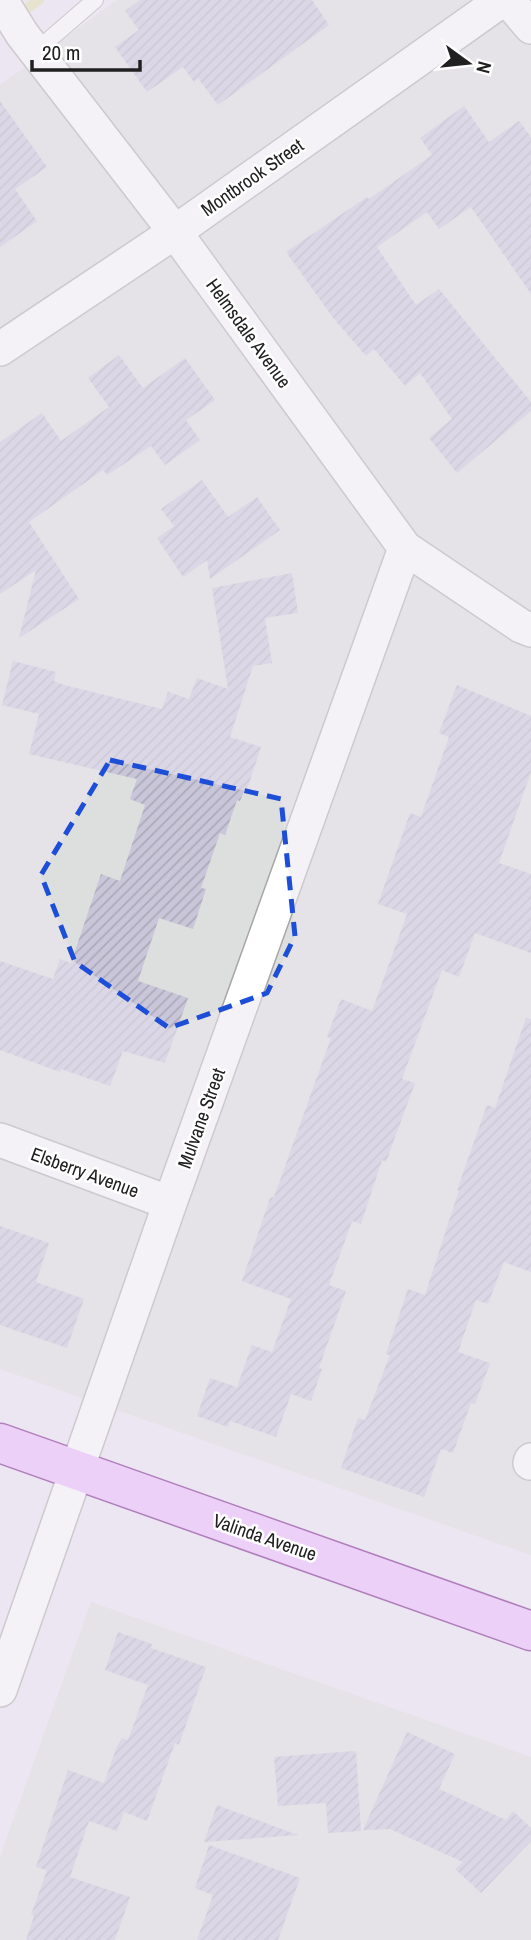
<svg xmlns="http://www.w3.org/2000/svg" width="531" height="1940" font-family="'Archivo Narrow',sans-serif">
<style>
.residential{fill:#dddede}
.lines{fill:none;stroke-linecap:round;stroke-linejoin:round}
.stream{stroke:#e2e0a4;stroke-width:10}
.building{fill:url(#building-hatch)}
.service-casing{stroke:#a7a7a7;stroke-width:18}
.minor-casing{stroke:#a7a7a7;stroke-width:36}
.secondary-casing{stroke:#6b007f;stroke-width:41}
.service{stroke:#fff;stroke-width:16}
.minor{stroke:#fff;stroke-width:33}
.secondary{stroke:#efb7fe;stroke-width:38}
.marked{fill:none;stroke:#1d4ed8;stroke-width:5;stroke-dasharray:14 9;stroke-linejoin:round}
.labels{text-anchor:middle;stroke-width:5;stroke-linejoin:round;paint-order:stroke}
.street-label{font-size:19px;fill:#202020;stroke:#fff}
</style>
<defs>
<pattern id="building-hatch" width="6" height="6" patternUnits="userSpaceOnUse" patternTransform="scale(1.75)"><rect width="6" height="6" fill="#c9c6d9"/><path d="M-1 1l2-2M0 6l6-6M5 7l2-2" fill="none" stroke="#acaaba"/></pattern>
</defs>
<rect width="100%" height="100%" fill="#ebe6f1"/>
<path class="residential" d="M117,0H531V1555L0,1369V85Z
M91,1602L531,1757V1940H0V1857Z"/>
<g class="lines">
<path class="stream" d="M16,16L39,0"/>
</g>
<path class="building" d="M140,0H312L329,25L218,105L198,78L194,82L183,67L147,92L115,47L139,30L125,11Z
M0,101L47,167L15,189L37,221L0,247Z
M464,106L489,142L519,121L531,137V294L471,207L439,229L427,212L377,247L416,305L439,289L531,402V411L457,473L429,438L452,419L420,373L405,386L374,349L366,356L334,319L286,252L367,197L369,199L432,155L420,138Z
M119,355L143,388L185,358L215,400L186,420L200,440L165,465L151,446L107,475L103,470L29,522L79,599L19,638L36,570L0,594V442L42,413L61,441L109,407L88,378Z
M202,480L228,517L257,497L280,530L210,579L207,560L183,577L157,538L174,526L161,509Z
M292,573L298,613L265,618L272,663L253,666L230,737L261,747L247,790L245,789L240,801L237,800L225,835L220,833L201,888L206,889L193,929L159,918L138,981L188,998L165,1063L123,1051L110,1086L61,1069L60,1072L0,1050V961L53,979L60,959L71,963L101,874L120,881L145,805L130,799L137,779L29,754L39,714L2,705L13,661L56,672L54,681L64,685L162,709L168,692L189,699L197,678L228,689L212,588Z
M457,685L531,716V772L499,863L531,874V953L475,933L459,977L442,970L402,1079L415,1083L386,1162L382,1160L361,1224L352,1221L329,1285L346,1291L319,1368L322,1369L311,1401L291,1394L276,1437L230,1421L228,1427L197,1416L210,1378L237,1387L252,1345L272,1352L291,1299L242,1281L270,1198L274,1197L331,1038L327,1037L341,999L372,1011L407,914L378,904L410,813L421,817L449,737L439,733Z
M526,1018L531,1019V1272L504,1262L488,1304L476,1300L458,1352L490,1363L475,1404L471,1403L453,1453L441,1449L424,1497L341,1468L358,1418L365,1420L390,1355L386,1354L408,1289L425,1295L459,1190H457L487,1105L495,1108Z
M0,1226L49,1243L36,1282L84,1299L67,1348L0,1325Z
M118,1632L152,1644L151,1648L206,1667L179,1745L175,1743L147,1821L124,1812L117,1831L89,1821L70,1877L130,1897L115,1940H26L34,1916L31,1915L47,1870L36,1867L68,1770L104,1783L117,1746L122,1738L128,1740L148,1685L105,1670Z
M407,1732L455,1754L439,1789L506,1820L513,1811L531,1828V1841L481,1893L455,1869L463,1862L390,1829L363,1830Z
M356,1751L361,1831L328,1833L326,1803L278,1806L274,1757Z
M217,1805L298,1835L204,1842Z
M209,1845L300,1878L278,1940H197L213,1895L195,1888Z"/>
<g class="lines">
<g class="service-casing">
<path id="service" d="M36,51L95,0"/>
</g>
<g class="minor-casing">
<path id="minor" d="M1,0L22,34L175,232L405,548L521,626L531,630
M508,0L531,27
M0,349L175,232L502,0
M0,1140L170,1203
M530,1463L531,1460
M0,1690L170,1203L405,548"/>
</g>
<g class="secondary-casing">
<path id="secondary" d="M0,1443L531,1631"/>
</g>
<use href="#service" class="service"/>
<use href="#minor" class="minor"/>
<use href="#secondary" class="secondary"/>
</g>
<path d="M0 0H531V1940H0ZM110,760L281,799L295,936L267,993L169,1028L75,962L41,875Z" fill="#ebe6f1" fill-opacity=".55" fill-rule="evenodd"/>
<path class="marked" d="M110,760L281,799L295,936L267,993L169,1028L75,962L41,875Z"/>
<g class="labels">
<g class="street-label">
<text transform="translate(252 177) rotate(-35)" y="7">Montbrook Street</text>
<text transform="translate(249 333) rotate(54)" y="7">Helmsdale Avenue</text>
<text transform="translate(201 1118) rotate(-70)" y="7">Mulvane Street</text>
<text transform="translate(85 1172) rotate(20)" y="7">Elsberry Avenue</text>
<text transform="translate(265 1537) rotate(19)" y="7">Valinda Avenue</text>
</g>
</g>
<g transform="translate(468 63) rotate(105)" stroke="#ffffff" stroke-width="5" paint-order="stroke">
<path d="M0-5L12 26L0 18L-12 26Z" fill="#202020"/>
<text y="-10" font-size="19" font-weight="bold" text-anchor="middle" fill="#202020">N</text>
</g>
<path d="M32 60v10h108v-10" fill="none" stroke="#202020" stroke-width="3.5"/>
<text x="42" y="60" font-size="21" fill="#202020" stroke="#ffffff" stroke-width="5" paint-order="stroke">20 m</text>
</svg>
